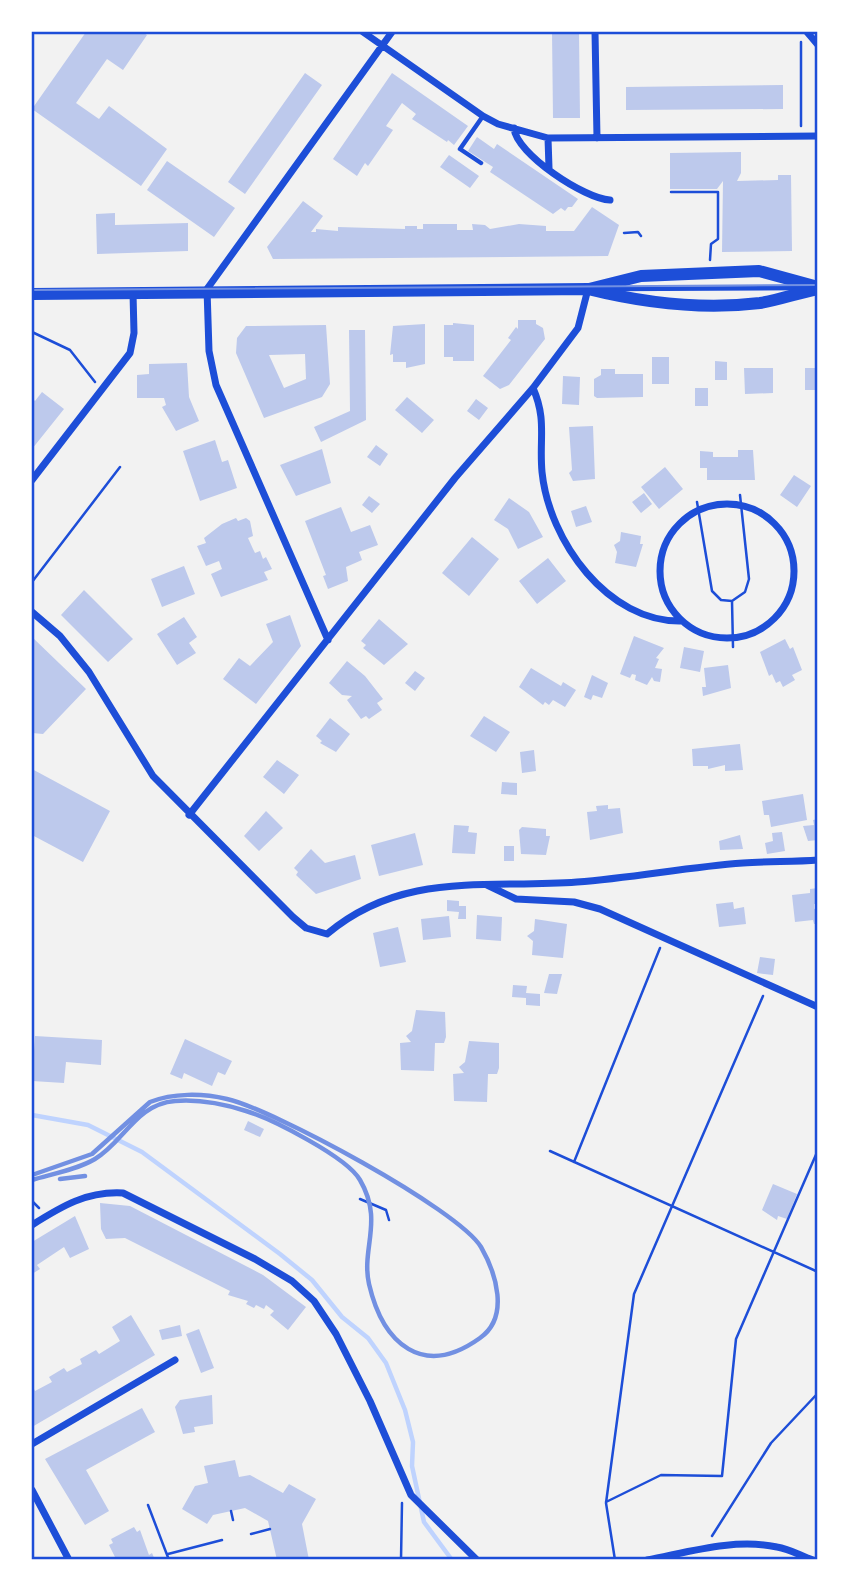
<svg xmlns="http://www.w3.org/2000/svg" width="849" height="1591" font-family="'PT Sans',sans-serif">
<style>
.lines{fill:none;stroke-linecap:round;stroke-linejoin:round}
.stream{stroke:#bfd3fe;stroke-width:4.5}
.building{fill:#bdc9ec;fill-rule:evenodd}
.path{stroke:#1d4ed8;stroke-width:2.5}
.service{stroke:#1d4ed8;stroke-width:4.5}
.minor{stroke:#1d4ed8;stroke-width:7}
.tertiary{stroke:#1d4ed8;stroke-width:12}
.tram{stroke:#7290e2;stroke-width:2}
.rail{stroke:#7290e2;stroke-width:4.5}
.neatline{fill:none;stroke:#1d4ed8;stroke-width:2.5}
</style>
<rect width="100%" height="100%" fill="#f2f2f2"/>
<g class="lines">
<path class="stream" d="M32,1115L88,1125L142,1152L280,1254L312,1280L342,1317L368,1338L386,1363L405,1410L413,1442L412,1466L424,1522L452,1560"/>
</g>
<path class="building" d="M86,32H142L147,35L123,70L107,59L76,103L99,119L109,106L167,149L141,186L32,109Z
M552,32H579L580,118H553Z
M305,73L322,85L245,194L228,182Z
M392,73L468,126L454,145L448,140L447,142L412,119L416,114L402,103L386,126L393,130L368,166L365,163L357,176L333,159Z
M783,85V109L626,110V87Z
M477,137L494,149L497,144L578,199L572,207H568L565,211L561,208L553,214L490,172L493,167L468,151Z
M741,152V173L737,181L778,180V175H791L792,251L722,252L723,181L717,189H670V153Z
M449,155L479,176L470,188L440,167Z
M167,161L235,208L214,237L147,190Z
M303,201L323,216L311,232H316V229L338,231V227L405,229V226H417V229H423V224H457V230H473L472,224L485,225L490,229L519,224L546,226V231H574L592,207L619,225L608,256L273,259L267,247Z
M115,213V225L188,223V251L97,254L96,214Z
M518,320H536V324L543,328L545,339L509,385L500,389L483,376L511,340L508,338L516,327L518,329Z
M453,323L474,325V361H453V357H444V325H453Z
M425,324V364L406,368V362H393V354L390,355L393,326Z
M326,325L330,384L322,397L264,418L236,353L237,338L246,326ZM305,354L306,379L284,388L269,355Z
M349,330H365L366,420L321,442L314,427L350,411Z
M652,357H669V384H652Z
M715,361L727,362V380H715Z
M187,363L189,397L199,421L176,431L162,407L166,405L164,398H137V375L149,374V364Z
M744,368H773V393L745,394Z
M805,368H818V390H805Z
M601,369H615V374H643V397L597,398L594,396V379L601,375Z
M563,376L580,377L579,405L562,404Z
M695,388H708V406H695Z
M42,392L64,409L32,449V398L35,401Z
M407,397L434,420L422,433L395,410Z
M476,399L488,408L479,420L467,411Z
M593,426L595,479L573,481L569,473L572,470L569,427Z
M215,440L222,462L228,460L237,488L200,501L183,451Z
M376,445L388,454L380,466L367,457Z
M322,449L331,483L296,496L280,465Z
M738,450H753L755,480H707V468H700V451L713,452V457H738Z
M665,467L683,489L659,509L641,487Z
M794,475L811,486L797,507L780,495Z
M644,493L652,504L641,513L632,502Z
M369,496L380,504L372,513L362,505Z
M509,498L529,512L543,537L518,549L508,529L494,520Z
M586,506L592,522L576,527L571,511Z
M341,507L351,532L370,525L378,545L359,552L362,560L346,567L348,581L328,589L323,576L326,575L305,521Z
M236,518L238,521L246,518L250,521L253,536L248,538L253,549L255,553L260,551L263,559L266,557L272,569L264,572L268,580L221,597L211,574L222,569L219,561L206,566L197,546L206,543L204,538L222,524Z
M621,532L641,536L640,544H643L636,567L615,563L617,552L614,545L620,541Z
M472,537L499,559L469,596L442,573Z
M548,558L566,581L537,604L519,581Z
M184,566L195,594L162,607L151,579Z
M84,590L133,639L108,662L61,615Z
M290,615L301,646L256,704L223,679L239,658L250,666L273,642L266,624Z
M184,617L197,637L189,643L196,653L177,665L157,634Z
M379,619L408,644L384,665L363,648L366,645L361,641Z
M634,636L664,648L656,658L659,659L655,668L662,669L660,682L654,681L652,677L647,685L635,680L636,675L632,674L630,678L620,674Z
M32,637L86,689L43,734L32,733Z
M785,639L790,649L793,647L802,670L792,675L795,680L783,687L780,681L776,683L772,674L769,676L760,652Z
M684,647L704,651L700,672L680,668Z
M347,661L365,676L383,699L377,703L382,710L369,719L366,716L361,719L347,700L352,696L342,695L329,683Z
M728,665L731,688L703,696L702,687H706L704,668Z
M531,668L561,686L563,682L576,690L565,707L553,700L549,705L545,702L543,705L519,687Z
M415,671L425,678L415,691L405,683Z
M592,675L608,683L602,698L593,695L591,700L584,697Z
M484,716L510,732L496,752L470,736Z
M330,718L350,734L336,752L320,743L322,741L316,736Z
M740,744L743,770L725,771V765L708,769V766H693L692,749Z
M534,750L536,771L522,773L520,752Z
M277,760L299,775L284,794L263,777Z
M32,769L110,811L83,862L32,835Z
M502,782L517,783V795L501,794Z
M803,794L807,820L771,827L769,815H764L762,801Z
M608,805V809L620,808L623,833L590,840L587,812L597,811L596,806Z
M266,811L283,828L259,851L244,836Z
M818,819V840L808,841L803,826L814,825L813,820Z
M454,825L469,826L468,832L477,833L475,854L452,853Z
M522,827L546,829V836H550L546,855L521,854L519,830Z
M782,832L785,851L767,854L765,843L773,841L772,833Z
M415,833L423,865L379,876L371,845Z
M740,835L743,849L720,850L719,841Z
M504,846H514V861H504Z
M311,849L325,863L355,855L361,879L316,894L296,875L298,872L294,868Z
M818,888V904H814V909L818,908V924H814L813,920L795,922L792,895L810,893V889Z
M447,900L459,901V906H466V919H458L459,912L447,911Z
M733,902L734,909L744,907L746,924L719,927L716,904Z
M477,915L502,917L501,941L476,939Z
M449,916L451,937L423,940L421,919Z
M535,919L567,924L563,958L532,955L533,941L527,936L534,931Z
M398,927L406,962L380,967L373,933Z
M760,957L775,959L773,975L757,973Z
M549,974H562L557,994L544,993Z
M513,985L527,986L526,993L540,994V1006L526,1005V998L512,997Z
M416,1010L445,1012L446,1037L444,1043H435L434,1071L401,1070L400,1043L411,1042L406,1036L412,1031Z
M35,1036L102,1040L101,1065L66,1062L64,1083L32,1081Z
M185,1039L232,1061L225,1075L218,1072L212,1086L184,1073L182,1079L170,1074Z
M469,1041L499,1043V1068L497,1074H488L487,1102L454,1101L453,1074L464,1073L459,1067L465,1062Z
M248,1121L264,1129L260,1137L244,1130Z
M773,1184L797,1194L787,1219L778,1216L777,1220L762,1210Z
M100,1203L130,1206L263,1275L306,1307L288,1330L270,1315L274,1311L266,1305L264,1309L256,1305L254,1308L246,1304L248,1301L228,1295L230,1291L125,1238L106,1239L101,1229Z
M75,1216L89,1249L70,1258L64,1247L37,1265L40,1269L32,1274V1242Z
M131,1315L155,1355L32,1427V1385L35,1391L52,1382L49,1377L64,1368L67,1372L82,1364L80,1359L96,1350L99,1354L120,1341L112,1327Z
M180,1325L182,1336L162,1340L159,1330Z
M199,1329L214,1368L201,1373L186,1334Z
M212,1395L213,1424L194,1427L195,1432L183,1434L175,1407L180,1400Z
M142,1408L155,1432L86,1470L109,1511L85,1525L45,1459Z
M235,1460L239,1477L250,1475L283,1493L289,1484L316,1499L302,1524L309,1560H277L268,1521L245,1508L213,1515L207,1524L182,1509L195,1486L208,1483L204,1466Z
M134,1527L137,1532L140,1530L149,1555L152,1553L155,1560L116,1559L109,1545L113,1543L111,1539Z"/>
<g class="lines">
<path class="path" d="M801,126V42
M671,192H718V239L711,244L710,260
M624,233L638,232L641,236
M32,332L70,350L95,382
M697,502L712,591L721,600L732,601L745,592L749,579L740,495
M32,582L120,467
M732,601L733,647
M550,1151L818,1272
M574,1162L660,948
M360,1199L386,1210L389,1220
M32,1201L39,1208
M606,1502L661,1475L722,1476L736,1339L818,1150
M148,1505L169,1560
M231,1511L233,1520
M251,1534L270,1529
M712,1536L771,1443L818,1393
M168,1554L222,1540
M401,1560L402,1503
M615,1560L606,1503L634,1294L763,996"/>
<path class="service" d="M481,163L460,149L483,116
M612,289L799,288"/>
<path class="minor" d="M363,32L483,116L498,124L548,138L818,136
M595,32L597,138
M807,32L818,45
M514,128C516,154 585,199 610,200
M548,138L549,168
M533,388C547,420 539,439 542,472C549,541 608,623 682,621
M32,480L130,353L134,333L133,293
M660 571a67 67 0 1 1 134 0a67 67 0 1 1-134 0Z
M32,612L60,636L89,672L153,776L293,917L306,928L327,934C403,870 487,889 577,882C633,878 687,867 743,863C767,861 793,862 818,860
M328,640L216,385L209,351L207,289L392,32
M189,815L455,478L533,388L578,328L588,289
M487,885L516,899L574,902L600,909L818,1007
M32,1225C62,1206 87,1191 123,1193L255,1259L292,1281L314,1301L336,1334L370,1401L411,1495L477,1560
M32,1444L175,1360
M32,1490L69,1560
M647,1560C689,1552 734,1538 777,1547C790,1549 801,1556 813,1560"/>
<path class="tertiary" d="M589,289L641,276L759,271L818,287
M32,294L588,289C644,303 702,310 760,303C779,300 798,293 818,289"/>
<path class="tram" d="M32,290L818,285"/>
<path class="rail" d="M32,1175L92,1154L150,1102C173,1093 202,1093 227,1099C272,1109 458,1209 481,1247C496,1273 510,1317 480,1338C423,1379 383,1344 369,1284C361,1248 384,1221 360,1180C347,1157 272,1119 246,1111C224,1104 199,1099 175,1101C136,1104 124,1142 95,1159C76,1170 52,1174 32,1180
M60,1179L85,1176"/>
</g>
<rect width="849" height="1591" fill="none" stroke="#ffffff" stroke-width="66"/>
<rect x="33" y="33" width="783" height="1525" class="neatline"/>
</svg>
